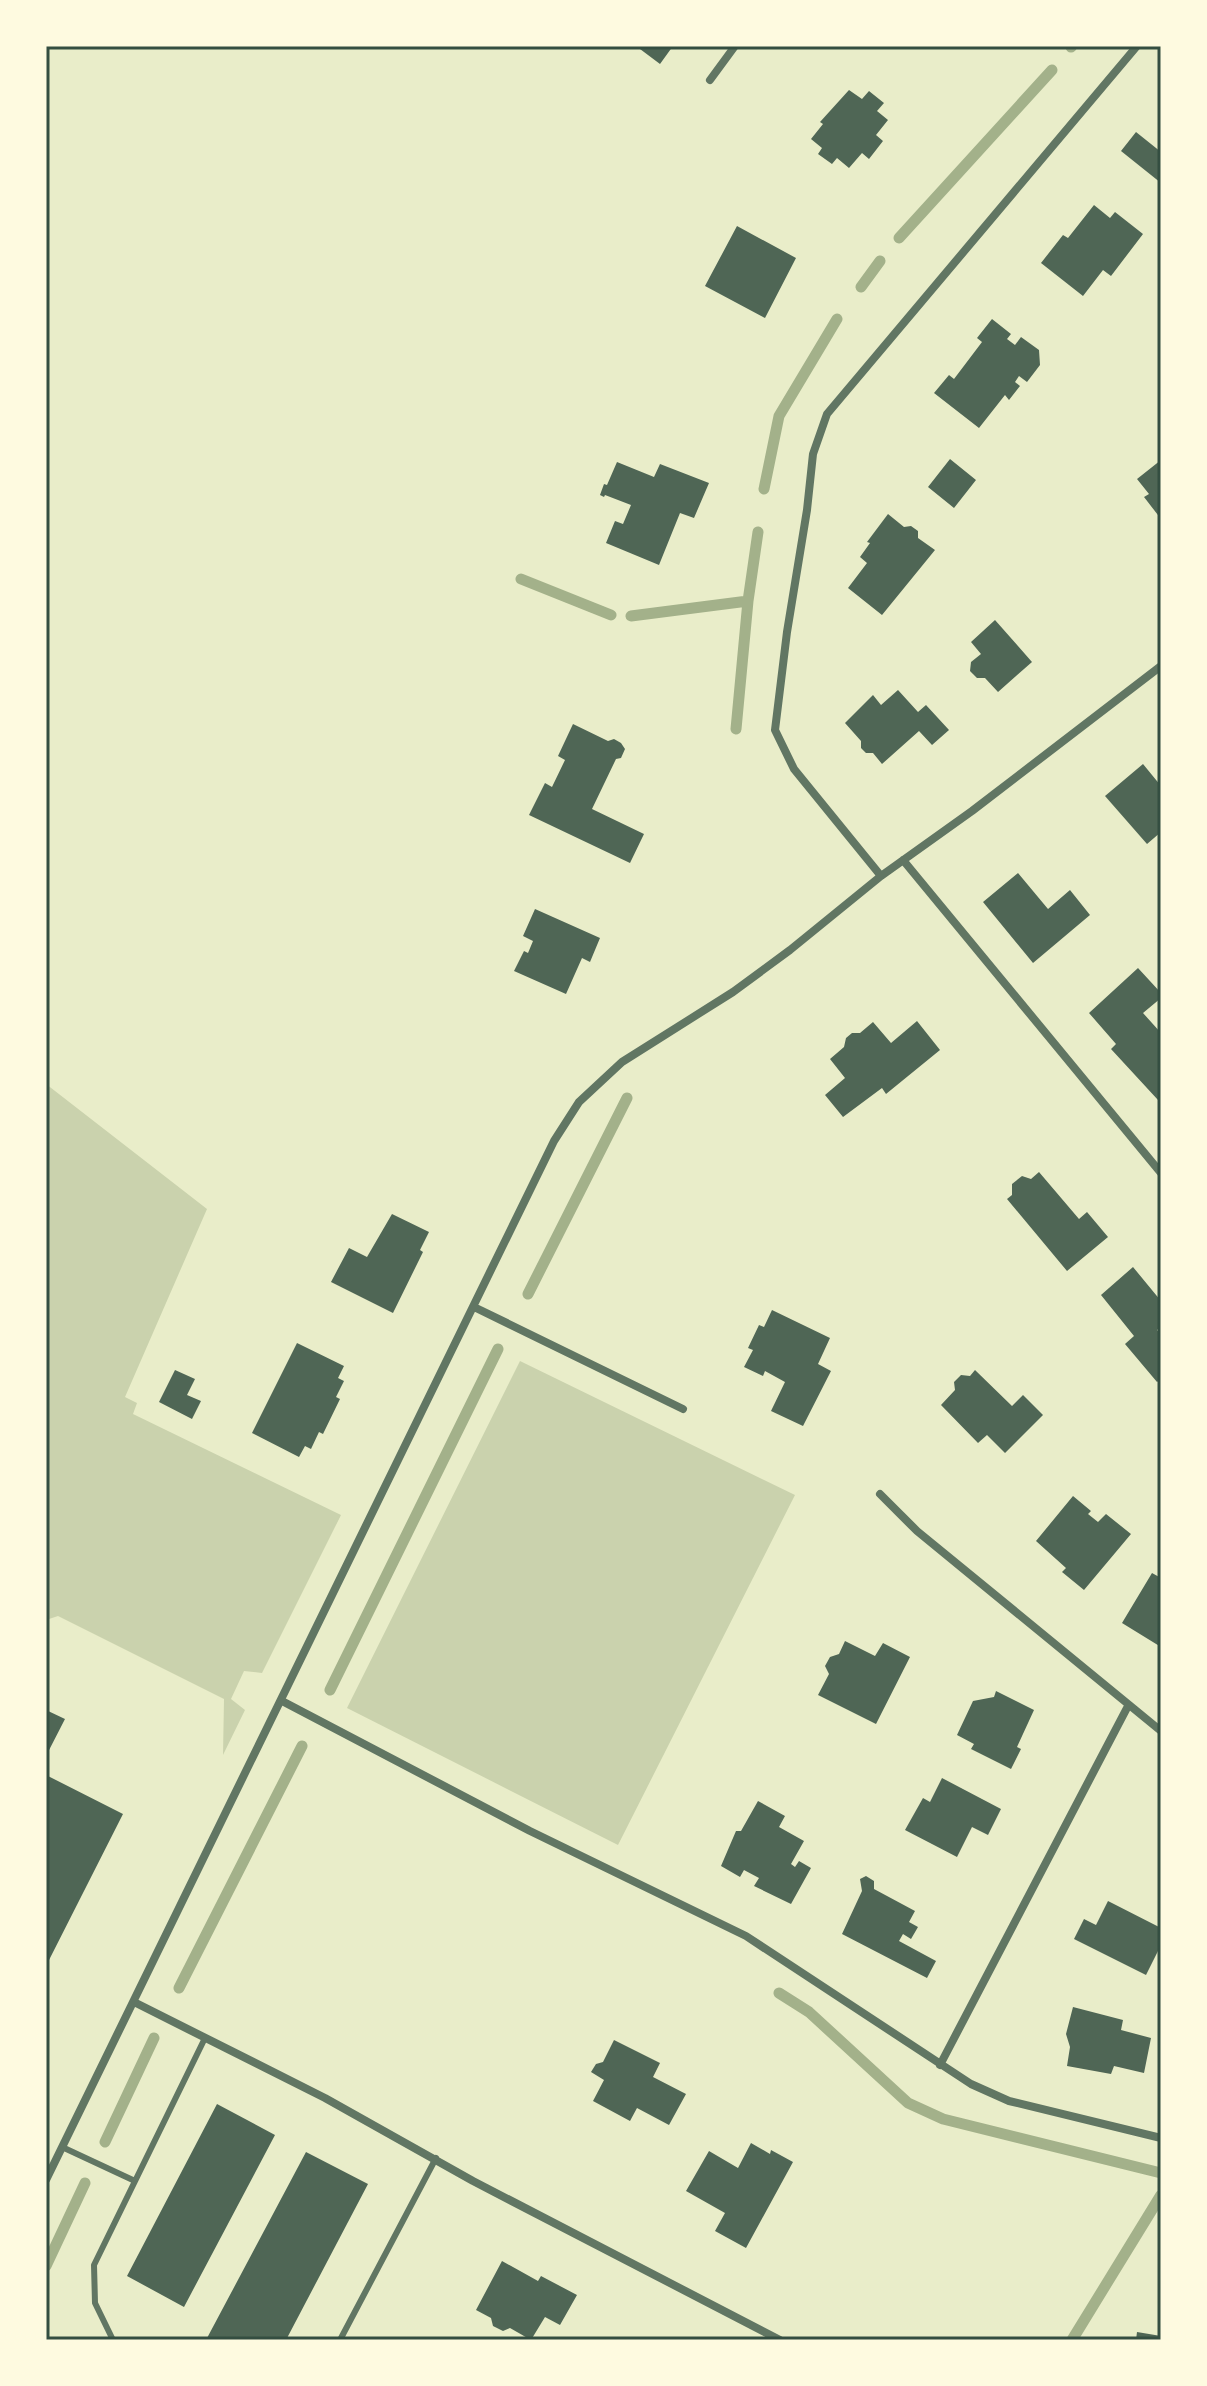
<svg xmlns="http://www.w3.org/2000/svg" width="1207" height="2386" font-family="'Golos Text',sans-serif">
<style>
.green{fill:#cad2ad}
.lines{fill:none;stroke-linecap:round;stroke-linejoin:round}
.stream{stroke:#a3b18a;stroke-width:11}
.building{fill:#4f6655}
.service{stroke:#617663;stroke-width:6}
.minor{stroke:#617663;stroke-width:8}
.neatline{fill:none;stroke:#344e41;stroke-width:3}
</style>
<rect width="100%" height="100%" fill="#e9edc9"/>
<path class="green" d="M46,1084L207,1209L125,1397L137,1403L133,1414L341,1515L262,1673L244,1671L231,1699L245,1710L223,1755L224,1699L58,1616L46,1620Z
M520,1361L795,1495L618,1845L347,1708Z"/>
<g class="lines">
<path class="stream" d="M1071,47L1072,46
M899,238L1052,70
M861,287L880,261
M764,489L779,416L837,319
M521,579L611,615
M631,616L748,601
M736,729L748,601L758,532
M528,1294L627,1098
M330,1690L498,1349
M179,1988L302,1746
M779,1993L809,2012L908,2103L943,2119L1161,2173
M105,2142L154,2038
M46,2266L85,2183
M1072,2340L1161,2195"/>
</g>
<path class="building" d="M636,46H673L660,64Z
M849,90L862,99L869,91L884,103L877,111L888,120L876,135L883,141L869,159L862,153L849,168L837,158L832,164L818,154L822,148L811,139L823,124L820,122Z
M1136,132L1161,152V183L1121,151Z
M1094,205L1110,218L1115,212L1143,234L1111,276L1103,270L1083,296L1041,263L1063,235L1068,238Z
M737,226L796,258L765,318L705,286Z
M992,319L1011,334L1007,339L1015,345L1021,337L1039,350L1040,365L1027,382L1019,376L1015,382L1020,386L1009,400L1005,395L979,428L934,393L949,375L954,379L982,342L977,338Z
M950,459L976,480L954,508L928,487Z
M1161,460V519L1144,497L1149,494L1137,479Z
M617,462L654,477L660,464L709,483L694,518L680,513L659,565L606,543L615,521L623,524L631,505L605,495L604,497L600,495L604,484L607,485Z
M888,514L904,527L911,526L918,531V538L935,550L882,615L848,588L867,563L860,557L870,543L867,542Z
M995,620L1032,662L998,692L985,678H977L970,671L971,662L981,654L971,642Z
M898,690L918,712L926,705L949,730L932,745L919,731L882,764L873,753H866L861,748V741L845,723L873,695L881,705Z
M573,724L608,741L614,739L621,743L625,749L621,758L616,759L592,809L644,834L630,863L529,815L545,783L552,787L565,760L558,756Z
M1143,764L1161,786V832L1147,844L1105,796Z
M1018,873L1048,909L1070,890L1090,915L1033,963L983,902Z
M535,909L600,938L590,962L582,958L566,994L514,971L524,951L528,953L533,941L523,936Z
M1138,968L1161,993V998L1143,1013L1161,1033V1098L1158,1100L1111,1049L1116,1044L1089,1013Z
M917,1021L940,1050L886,1094L882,1088L843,1117L825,1095L845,1078L830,1059L844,1047L846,1038L852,1033H860L873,1022L891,1043Z
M1039,1172L1079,1219L1087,1212L1108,1237L1067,1271L1007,1199L1012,1195V1184L1022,1176L1031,1179Z
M392,1214L429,1232L420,1250L423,1252L393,1313L331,1282L349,1248L367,1257Z
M1133,1267L1161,1301V1327L1157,1330L1161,1334V1379L1157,1382L1125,1344L1134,1336L1101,1295Z
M772,1310L830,1338L818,1364L831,1371L803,1426L771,1411L785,1382L765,1371L763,1376L744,1367L753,1350L748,1348L759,1325L764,1327Z
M297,1343L344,1366L338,1378L344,1381L336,1397L340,1399L323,1434L319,1432L311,1449L305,1446L299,1457L252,1433Z
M175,1370L195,1379L187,1395L201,1401L192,1419L159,1402Z
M975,1370L1012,1406L1023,1395L1043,1415L1005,1453L987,1435L978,1443L941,1405L955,1390L954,1382L961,1375L970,1376Z
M1073,1496L1091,1511L1088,1514L1098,1522L1106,1514L1131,1534L1084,1590L1062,1572L1066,1568L1036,1541Z
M1152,1573L1161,1578V1647L1122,1623Z
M845,1641L875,1656L883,1643L910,1657L876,1724L818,1695L829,1674L825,1666L830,1657L839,1654Z
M996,1691L1034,1710L1017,1747L1021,1749L1011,1769L971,1749L974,1744L957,1735L973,1701L994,1697Z
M46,1710L65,1719L46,1756Z
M46,1775L123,1814L46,1966Z
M942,1778L1001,1809L988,1835L972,1827L957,1857L905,1830L923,1798L930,1802Z
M758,1801L785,1816L779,1827L804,1841L791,1864L795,1867L799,1861L811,1868L791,1904L754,1886L759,1878L744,1870L740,1877L721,1866L736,1831H741Z
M866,1876L874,1881V1889L915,1911L909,1922L918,1927L911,1939L903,1934L899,1941L936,1961L927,1978L842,1934L862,1891L860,1879Z
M1108,1901L1161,1928V1945L1146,1975L1074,1939L1084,1919L1096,1925Z
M1073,2007L1123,2020L1121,2030L1151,2038L1144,2073L1114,2066L1111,2074L1067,2066L1070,2047L1066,2034Z
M614,2040L660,2063L653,2077L686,2094L669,2125L637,2108L630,2121L593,2101L604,2080L591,2072L596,2064L603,2062Z
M217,2104L275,2135L184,2307L127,2276Z
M751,2143L770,2154L771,2150L793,2162L746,2248L715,2231L725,2213L686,2191L709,2151L738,2168Z
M306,2152L368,2184L286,2340H206Z
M502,2261L538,2281L541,2276L577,2295L560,2325L545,2317L531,2340L510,2328L503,2331L493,2326L491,2318L476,2310Z
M1137,2332L1161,2336V2340H1136Z"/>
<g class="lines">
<path class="service" d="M62,2147L135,2181
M113,2340L95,2303L94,2265L205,2038
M340,2340L436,2158"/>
<path class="minor" d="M710,80L735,46
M903,860L1161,1173
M881,876L794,769L775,730L787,632L807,510L813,454L827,414L1137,46
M474,1307L683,1409
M880,1494L917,1531L1161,1731
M282,1701L530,1831L746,1936L971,2084L1009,2101L1161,2138
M134,2002L325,2098L473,2181L780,2340
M940,2065L1128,1706
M46,2180L554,1141L579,1102L622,1062L733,992L790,950L881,876L972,811L1161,666"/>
</g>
<rect width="1207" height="2386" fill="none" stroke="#fefae0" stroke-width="96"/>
<rect x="48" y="48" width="1111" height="2290" class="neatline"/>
</svg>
